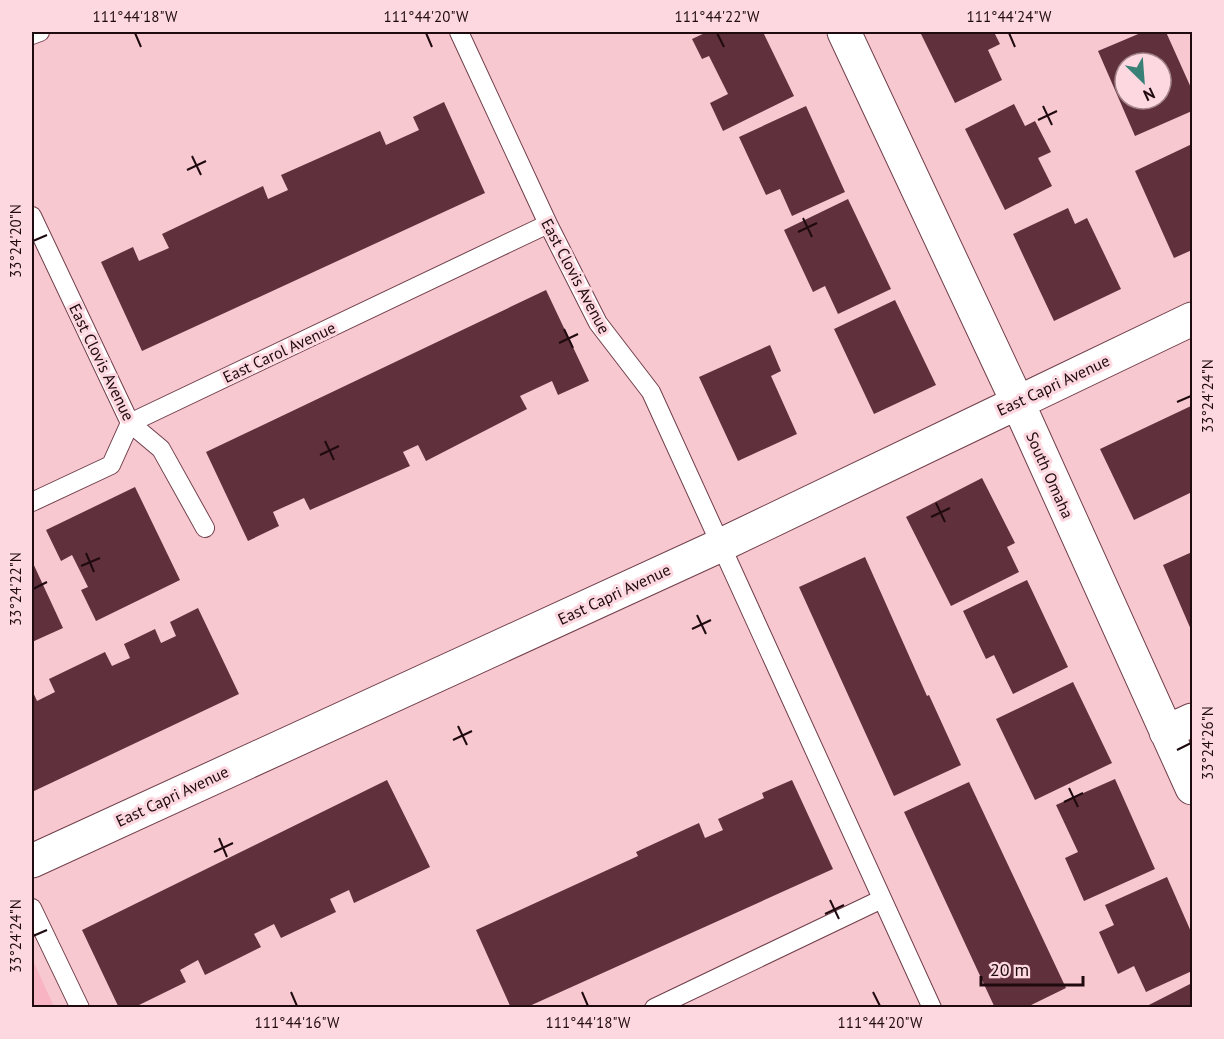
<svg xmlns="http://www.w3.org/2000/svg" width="1224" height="1039" font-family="'PT Sans',sans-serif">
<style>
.built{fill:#f8b4c2}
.building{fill:#60303c;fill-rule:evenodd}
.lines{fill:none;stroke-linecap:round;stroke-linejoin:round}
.lane-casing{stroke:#703f4a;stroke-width:20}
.street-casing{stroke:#703f4a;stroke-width:35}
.lane{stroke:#fff;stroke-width:18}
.street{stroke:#fff;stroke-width:33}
.ticks{fill:none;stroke:#1e0a0f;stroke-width:2}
.labels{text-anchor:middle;stroke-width:6;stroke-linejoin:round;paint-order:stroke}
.street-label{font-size:16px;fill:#1e0a0f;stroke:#fed8e0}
.neatline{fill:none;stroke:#1e0a0f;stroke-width:2}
.ticks-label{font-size:15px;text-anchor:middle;fill:#1e0a0f}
</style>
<rect width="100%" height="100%" fill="#f8c8d1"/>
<path class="built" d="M32,958L54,1007H32Z"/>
<path class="building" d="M707,32H763L794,96L723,131L710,103L728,94L709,56L702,59L692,39Z
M920,32H994L1000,44L988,50L1002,80L955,103Z
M1143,32H1166L1192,90V111L1135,136L1098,51ZM1125,63H1161V99H1125Z
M444,102L485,193L142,351L101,262L133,247L139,261L169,248L162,234L263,186L268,199L288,190L281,175L380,131L386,145L419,130L413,117Z
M1014,104L1025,126L1035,121L1051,152L1038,158L1052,186L1005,210L965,129Z
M806,106L845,192L792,216L780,189L766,195L739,137Z
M1192,144V250L1174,258L1135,171Z
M848,199L891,289L838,314L825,286L813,292L784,230Z
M1068,208L1075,224L1087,218L1121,289L1054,321L1013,234Z
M546,290L589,381L558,395L552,381L520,396L527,409L426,461L418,445L403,452L410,466L310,510L304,498L273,512L279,526L248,541L206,452Z
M895,300L936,385L874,414L834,329Z
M770,345L781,371L771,376L797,434L738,461L699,377Z
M1191,406L1192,492L1134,520L1100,449Z
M982,478L1015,543L1007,547L1019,572L951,606L906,517Z
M135,487L180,580L96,621L81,590L88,587L72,555L61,561L46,530Z
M1192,552V632L1163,565Z
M865,557L927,696L929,695L961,765L894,796L799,587Z
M32,561L63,628L32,642Z
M1027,580L1068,667L1013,694L994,655L986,659L963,611Z
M198,608L239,694L32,792V690L37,701L55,692L49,679L105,652L112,666L130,658L124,644L155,629L161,643L176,636L170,622Z
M1073,682L1112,763L1035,800L996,719Z
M1115,779L1155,869L1084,901L1065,858L1078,852L1056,805Z
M387,780L430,867L354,903L349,890L330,899L336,912L281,938L274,924L254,934L261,947L205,975L198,960L180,970L186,982L133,1008H119L82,930Z
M792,780L833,869L525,1008H511L476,930L638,856L636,852L699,823L705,838L723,830L718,819L764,798L762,793Z
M969,782L1066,988L1025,1008H995L904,812Z
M1167,877L1192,934V971L1146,992L1134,966L1118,974L1099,932L1114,925L1105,905Z
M1192,983V1008H1143Z"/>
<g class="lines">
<g class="lane-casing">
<path id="lane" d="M459,32L548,224L598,323L651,392L932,1008
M32,35L40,32
M32,216L130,423L161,449L205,528
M32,502L111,465L130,423L548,224
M32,908L80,1008
M654,1008L882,899"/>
</g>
<g class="street-casing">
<path id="street" d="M844,32L1017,401L1192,788
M1166,732L1192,720
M32,861L721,545L1192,319"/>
</g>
<use href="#lane" class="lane"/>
<use href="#street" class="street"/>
</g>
<path class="ticks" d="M135,33L141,47M426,33L432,47M717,33L724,47M1009,33L1015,47M1043,106L1052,125M1038,120L1057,111M192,156L201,175M187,170L206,161M803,218L812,237M798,232L817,223M33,241L47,235M564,329L573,348M559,343L578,334M1177,402L1191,396M325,441L334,460M320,455L339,446M936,503L945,522M931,517L950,508M86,553L94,572M81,566L100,558M33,589L47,582M697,615L706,634M692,629L711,620M458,726L467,745M453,740L472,731M1177,750L1191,743M1069,788L1078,807M1064,802L1083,793M219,838L227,857M214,852L233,843M830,900L839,919M825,914L844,905M33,936L47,930M291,992L297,1006M582,992L588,1006M873,992L880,1006"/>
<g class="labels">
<g class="street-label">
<text transform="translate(576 276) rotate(62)" y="6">East Clovis Avenue</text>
<text transform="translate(279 352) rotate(-25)" y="6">East Carol Avenue</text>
<text transform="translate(102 362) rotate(64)" y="6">East Clovis Avenue</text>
<text transform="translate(1053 385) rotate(-25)" y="6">East Capri Avenue</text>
<text transform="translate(1050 475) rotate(66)" y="6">South Omaha</text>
<text transform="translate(614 594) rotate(-25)" y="6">East Capri Avenue</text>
<text transform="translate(172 796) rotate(-25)" y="6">East Capri Avenue</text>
</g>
</g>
<rect width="1224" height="1039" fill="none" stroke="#fed8e0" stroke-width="66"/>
<g transform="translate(1143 81) rotate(155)"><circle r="28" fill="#fed8e0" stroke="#a4868c" stroke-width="1.5"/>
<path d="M0-4.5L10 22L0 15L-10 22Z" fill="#398077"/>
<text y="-9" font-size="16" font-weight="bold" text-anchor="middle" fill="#1e0a0f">N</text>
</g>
<path d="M981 976v9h102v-9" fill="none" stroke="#1e0a0f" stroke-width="3"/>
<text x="990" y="976" font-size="18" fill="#1e0a0f" stroke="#fed8e0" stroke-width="4.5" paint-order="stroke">20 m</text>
<rect x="33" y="33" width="1158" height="973" class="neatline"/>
<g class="ticks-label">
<text x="135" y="22">111°44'18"W</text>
<text x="426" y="22">111°44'20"W</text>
<text x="717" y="22">111°44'22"W</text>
<text x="1009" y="22">111°44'24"W</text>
<text transform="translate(16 241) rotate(-90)" y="5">33°24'20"N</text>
<text transform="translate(1208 396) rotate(-90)" y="5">33°24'24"N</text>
<text transform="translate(16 589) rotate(-90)" y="5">33°24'22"N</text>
<text transform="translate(1208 743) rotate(-90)" y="5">33°24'26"N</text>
<text transform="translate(16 936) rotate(-90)" y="5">33°24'24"N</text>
<text x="297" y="1028">111°44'16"W</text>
<text x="588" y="1028">111°44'18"W</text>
<text x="880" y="1028">111°44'20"W</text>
</g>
</svg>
